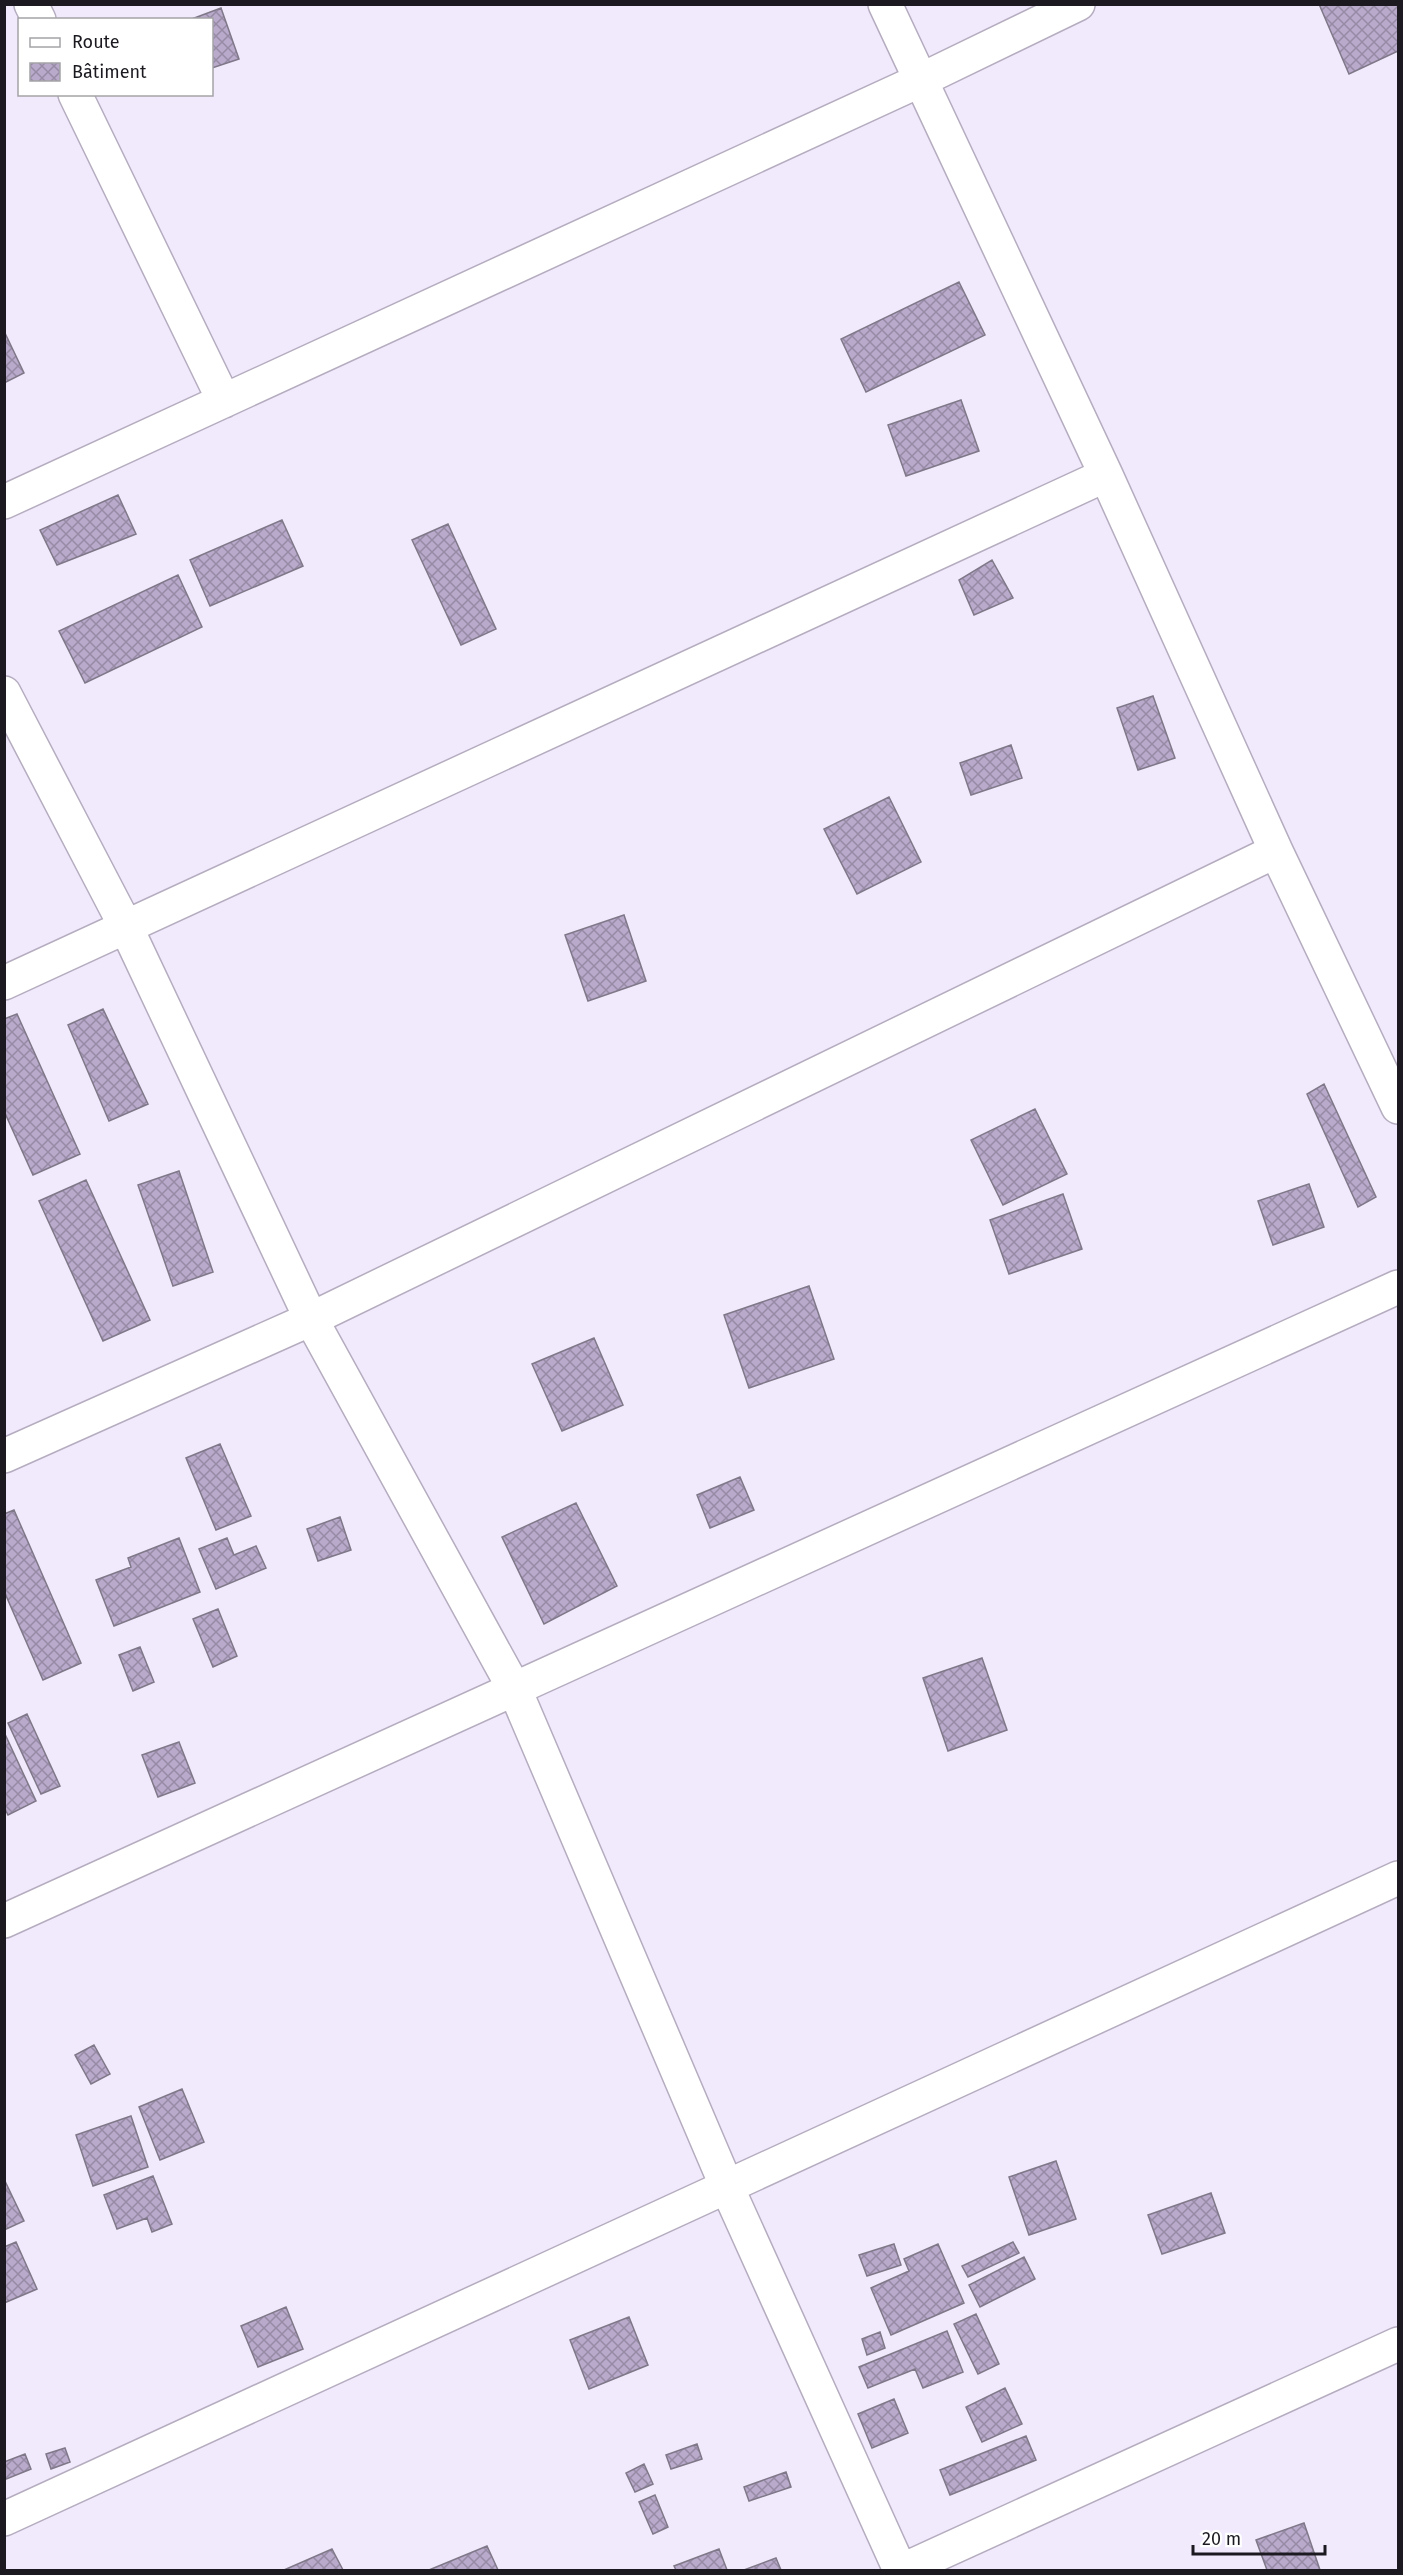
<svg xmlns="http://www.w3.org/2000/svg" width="1403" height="2575" font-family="'Fira Sans',sans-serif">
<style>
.building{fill:url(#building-cross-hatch);stroke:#7f7888;stroke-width:1.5}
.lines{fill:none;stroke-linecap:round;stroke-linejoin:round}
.minor-casing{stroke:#b5adbf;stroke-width:36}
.minor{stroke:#fff;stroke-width:33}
</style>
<defs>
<pattern id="building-cross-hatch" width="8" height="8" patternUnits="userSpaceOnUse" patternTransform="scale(1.5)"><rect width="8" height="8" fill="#b9aacc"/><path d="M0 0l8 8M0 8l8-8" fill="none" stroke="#968aa5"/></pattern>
</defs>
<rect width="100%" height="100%" fill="#f1e9fc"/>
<path class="building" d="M1319,4H1398V51L1349,74Z
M221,8L239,59L212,68V20H189Z
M959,282L985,335L866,392L841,339Z
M4,331L24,373L4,383Z
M961,400L979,451L906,476L888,425Z
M118,495L136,534L57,565L40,530Z
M282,520L303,566L210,606L190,560Z
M448,524L496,629L461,645L412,540Z
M992,560L1013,598L974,615L959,580Z
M178,575L202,627L85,683L59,631Z
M1153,696L1175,758L1138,770L1117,708Z
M1011,745L1022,778L971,795L960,763Z
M889,797L921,862L857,894L824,829Z
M624,915L646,981L588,1001L565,935Z
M103,1009L148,1104L109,1121L68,1025Z
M17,1014L80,1154L33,1175L4,1111V1019Z
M1324,1084L1376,1197L1358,1207L1307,1094Z
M1035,1109L1067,1174L1003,1205L971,1140Z
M179,1171L213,1272L173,1286L138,1185Z
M86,1180L150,1320L103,1341L39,1201Z
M1309,1184L1324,1227L1273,1245L1258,1201Z
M1063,1194L1082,1249L1009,1274L990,1220Z
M809,1286L834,1359L749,1388L724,1315Z
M594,1338L623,1405L562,1431L532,1364Z
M220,1444L251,1516L216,1530L186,1458Z
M740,1477L754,1510L710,1528L697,1495Z
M576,1503L617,1586L544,1624L502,1537Z
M14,1510L81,1663L43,1680L4,1591V1514Z
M340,1517L351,1550L318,1561L307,1529Z
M179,1538L200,1592L114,1626L96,1580L131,1567L128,1558Z
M227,1538L234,1555L256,1546L266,1568L216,1589L199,1549Z
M218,1609L237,1656L213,1667L193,1619Z
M140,1647L154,1682L133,1691L119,1655Z
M982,1658L1007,1730L948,1751L923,1678Z
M27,1714L60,1786L41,1794L8,1723Z
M4,1732L36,1801L8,1815L4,1807Z
M179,1742L195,1783L158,1797L142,1755Z
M94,2045L110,2074L91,2084L75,2055Z
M182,2089L204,2142L160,2160L139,2107Z
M131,2116L148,2167L93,2186L76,2135Z
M1056,2161L1076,2219L1029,2235L1009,2177Z
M153,2176L172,2224L152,2232L147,2218L117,2229L104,2195Z
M4,2179L24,2221L4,2230Z
M1211,2193L1225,2233L1162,2254L1148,2215Z
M16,2242L37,2289L4,2303V2247Z
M1013,2242L1019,2253L968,2277L962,2266Z
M894,2244L901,2265L867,2276L859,2255Z
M938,2244L964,2303L891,2335L871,2288L909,2271L904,2259Z
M1024,2257L1035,2279L980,2307L969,2285Z
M286,2307L303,2349L258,2367L241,2326Z
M976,2314L999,2364L978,2374L954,2324Z
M629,2317L648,2365L589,2389L570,2340Z
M947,2331L963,2372L923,2388L915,2369L868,2388L859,2367Z
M880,2332L885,2348L867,2355L862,2339Z
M1005,2388L1022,2424L982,2442L966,2407Z
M894,2399L908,2433L872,2448L858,2414Z
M1026,2436L1036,2460L950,2495L940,2470Z
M697,2444L702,2459L671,2469L666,2455Z
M65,2448L70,2462L51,2469L46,2454Z
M25,2454L31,2469L4,2480V2462Z
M644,2464L653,2484L635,2492L626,2473Z
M786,2472L791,2487L749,2501L744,2487Z
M655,2495L668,2527L653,2534L639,2502Z
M1304,2523L1320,2570H1267L1256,2540Z
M487,2546L498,2570H429Z
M332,2549L343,2570H284Z
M719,2549L727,2570H676L674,2566Z
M776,2558L781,2570H744Z"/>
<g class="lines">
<g class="minor-casing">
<path id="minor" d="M31,4L39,20
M885,4L1106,475L1276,851L1398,1107
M75,94L224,401
M4,502L921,80L1078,4
M4,693L126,927L311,1319L515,1690L727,2187L900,2570
M4,983L1106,475
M4,1456L311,1319L1276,851
M4,1921L1398,1287
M4,2519L1398,1878
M903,2570L1398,2344"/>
</g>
<use href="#minor" class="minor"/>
</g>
<rect width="1403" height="2575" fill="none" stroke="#1c1a20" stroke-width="12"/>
<rect x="18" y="18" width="195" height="78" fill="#ffffff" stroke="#a4a3a6" stroke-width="1.5"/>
<rect x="30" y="38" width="30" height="9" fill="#ffffff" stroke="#a4a3a6" stroke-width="1.5"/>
<text x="72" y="48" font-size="18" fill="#1c1a20">Route</text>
<rect x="30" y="63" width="30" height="18" fill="url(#building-cross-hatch)" stroke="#a4a3a6" stroke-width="1.5"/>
<text x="72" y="78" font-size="18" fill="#1c1a20">Bâtiment</text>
<path d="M1193 2545v9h132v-9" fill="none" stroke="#1c1a20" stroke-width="3"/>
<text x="1202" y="2545" font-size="18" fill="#1c1a20" stroke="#ffffff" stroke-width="4.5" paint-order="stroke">20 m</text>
</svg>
